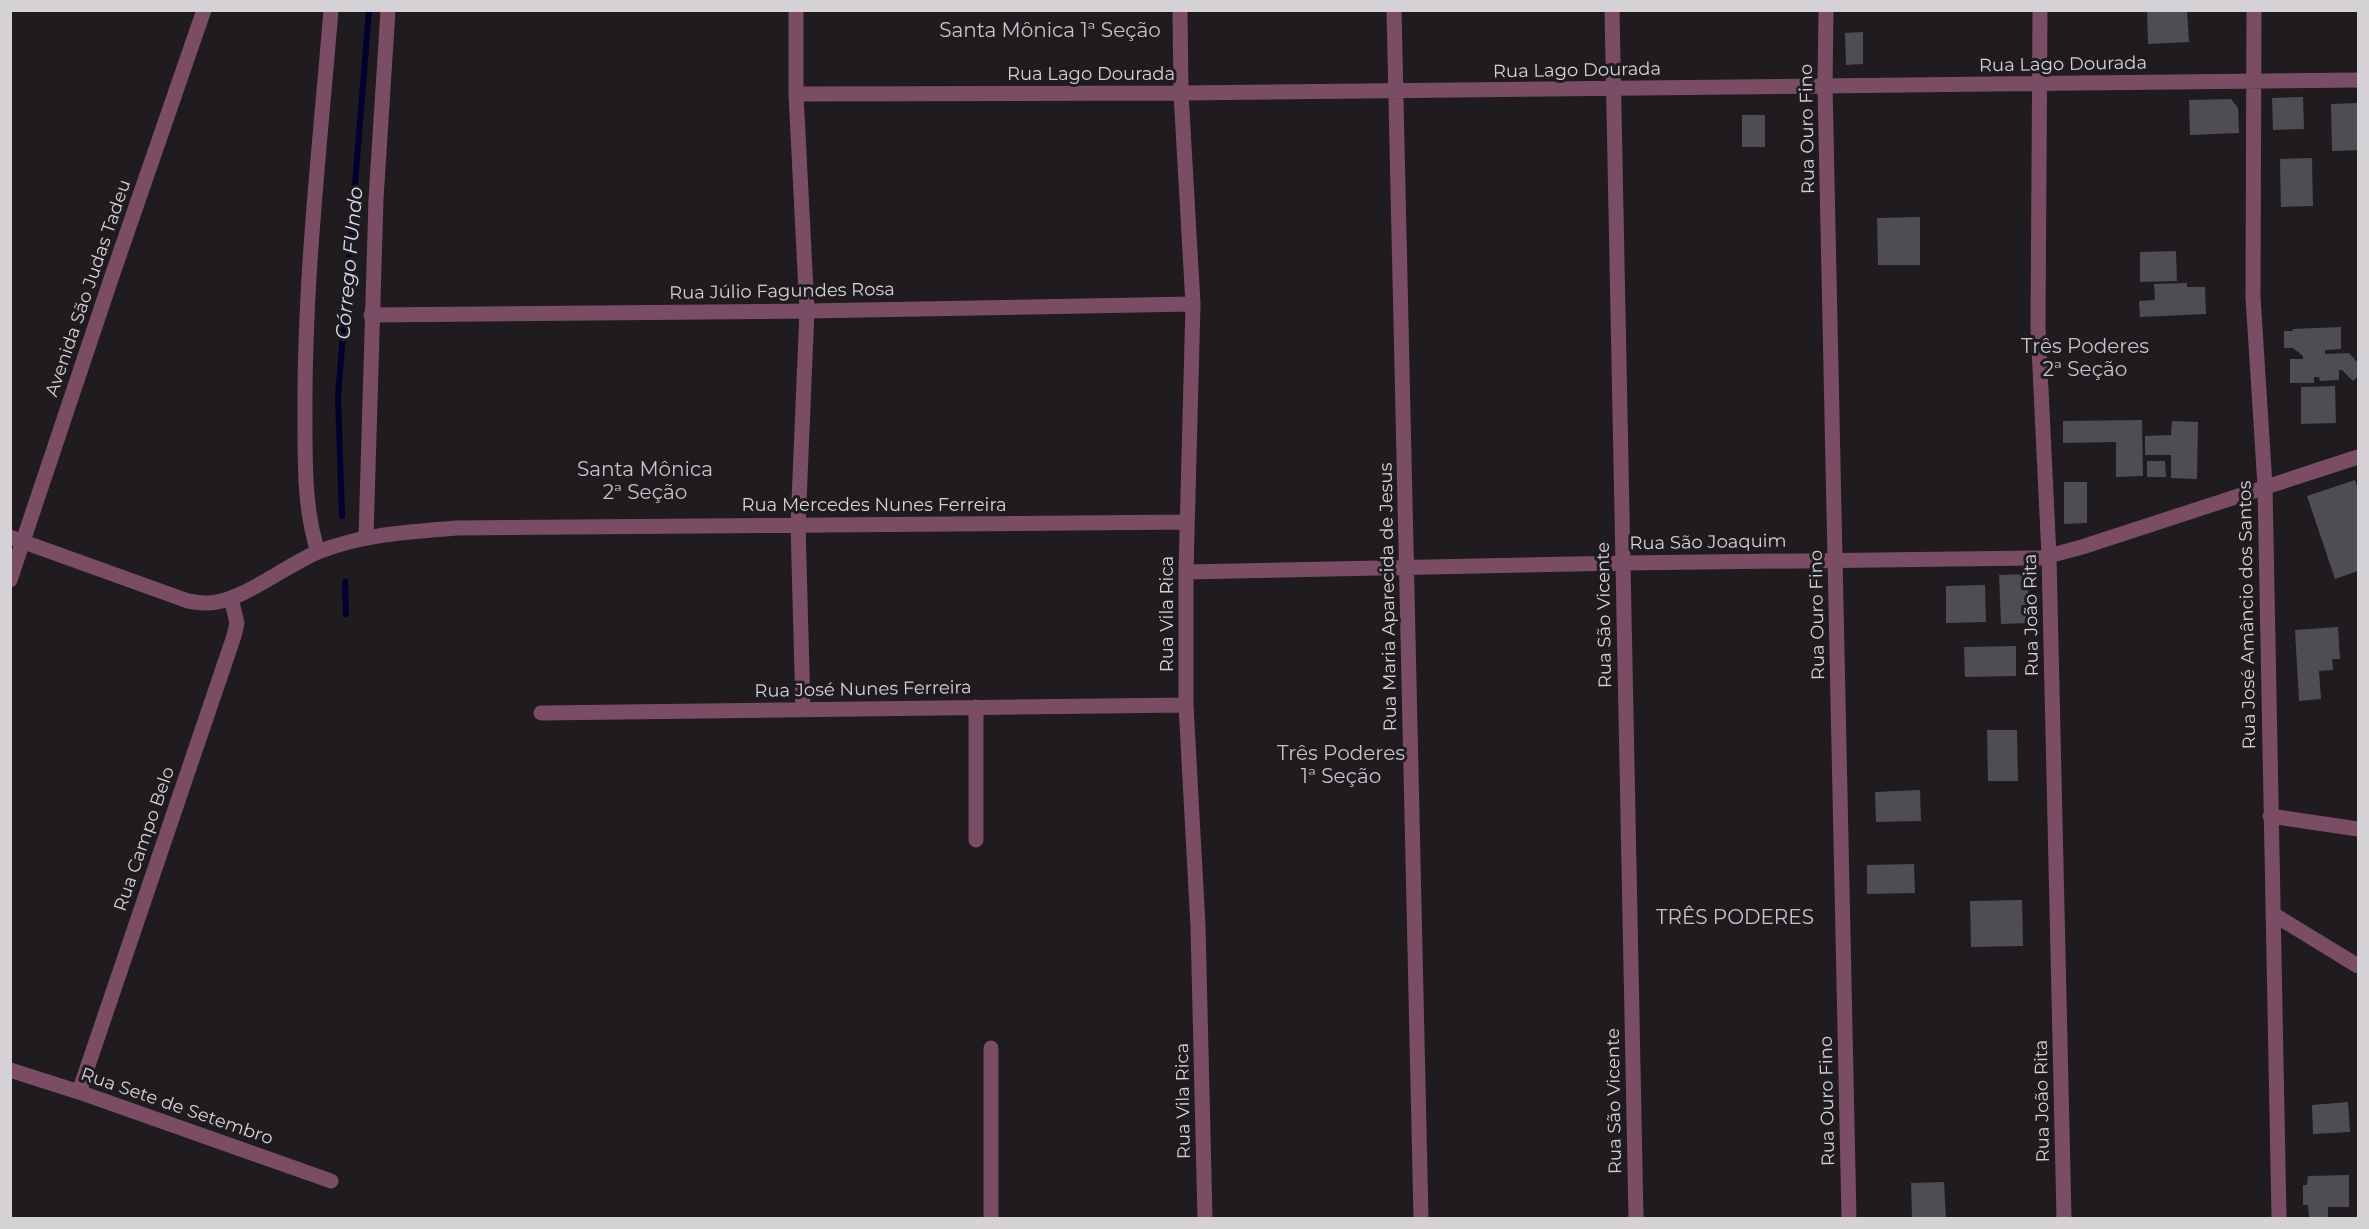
<svg xmlns="http://www.w3.org/2000/svg" width="2369" height="1229" font-family="Montserrat,sans-serif">
<style>
.lines{fill:none;stroke-linecap:round;stroke-linejoin:round}
.stream{stroke:#03002d;stroke-width:6}
.building{fill:#4f4d54}
.minor{stroke:#7b4d65;stroke-width:15}
.labels{text-anchor:middle;stroke-width:6;stroke-linejoin:round;paint-order:stroke}
.street-label{font-size:18px;fill:#d5d2d5;stroke:#1f1b1f}
.neighbourhood-label{font-size:20px;fill:#c7c2c8;stroke:#1f1b1f}
.water-label{font-size:20px;font-style:italic;fill:#d9def0;stroke:#1f1b1f}
</style>
<rect width="100%" height="100%" fill="#1f1b1f"/>
<g class="lines">
<path class="stream" d="M342,516L338,396L369,10
M345,582L346,614"/>
</g>
<path class="building" d="M2147,10H2187L2189,42L2148,44Z
M1863,32V64L1846,65L1845,33Z
M2303,97L2304,129L2273,130L2272,98Z
M2231,99L2238,108L2239,133L2190,135L2189,100Z
M2357,103L2358,150L2332,151L2331,104Z
M1742,115H1765V147H1742Z
M2312,158L2313,206L2281,207L2280,159Z
M1920,217V265H1878L1877,218Z
M2176,251L2177,281L2140,282V252Z
M2187,283V287H2205L2206,314L2140,317L2139,301L2155,300L2154,284Z
M2341,327V349L2325,350V354L2349,353L2358,363V376L2353,381L2342,370H2339V380L2320,381L2319,377H2314V383H2290V359H2303V356L2293,348H2284V331H2293L2292,329Z
M2335,386L2336,423L2301,424V387Z
M2142,420L2143,476L2116,477V442L2063,443V421Z
M2172,421L2198,422L2197,479L2171,478V455H2145V436L2171,435Z
M2147,461H2165L2166,477H2147Z
M2355,480L2358,489V571L2335,579L2307,496Z
M2064,482H2087V523L2064,524Z
M2028,574L2029,623L2001,624L1999,575Z
M1985,585L1986,622L1946,623V586Z
M2338,627L2340,659H2332L2333,670L2319,671L2321,699L2299,701L2295,630Z
M2016,646V676L1965,677L1964,647Z
M1987,730H2017L2018,781H1988Z
M1920,790L1921,821L1876,822L1875,792Z
M1914,864L1915,893L1867,894V865Z
M2022,900L2023,946L1971,947L1970,901Z
M2348,1102L2350,1132L2313,1134L2312,1105Z
M2349,1175V1207H2328V1217H2309L2308,1205H2303V1185H2307L2308,1176Z
M1944,1182L1946,1218H1912L1911,1183Z"/>
<g class="lines">
<path class="minor" d="M796,10V94L807,311L798,525L803,709
M1180,10L1181,93L1193,304L1186,572V705L1198,926L1205,1218
M1394,10L1421,1218
M1612,10L1636,1218
M1826,10L1825,86L1849,1218
M2040,10L2038,327L2049,556L2064,1218
M2254,10L2253,297L2265,486L2279,1218
M796,94L1181,93L2358,80
M371,315L807,311L1193,304
M10,537L188,601C194,602 200,603 206,603C239,604 286,565 318,552C363,534 410,532 457,528L1187,522
M366,537L376,199L388,10
M318,552C304,509 305,461 305,416C304,281 320,145 331,10
M1186,572L1622,563L2041,558L2082,547L2358,457
M10,580L112,276L204,10
M976,707V840
M541,713L1186,705
M2270,816L2358,829
M2273,914L2358,966
M991,1048V1218
M10,1070L79,1092L331,1181
M79,1092L234,636L237,623L231,598"/>
</g>
<g class="labels">
<g class="street-label">
<text transform="translate(2063 64) rotate(-1)" y="6">Rua Lago Dourada</text>
<text transform="translate(1577 70) rotate(-1)" y="6">Rua Lago Dourada</text>
<text x="1091" y="80">Rua Lago Dourada</text>
<text transform="translate(1807 129) rotate(-91)" y="6">Rua Ouro Fino</text>
<text transform="translate(88 288) rotate(-71)" y="6">Avenida São Judas Tadeu</text>
<text transform="translate(782 291) rotate(-1)" y="6">Rua Júlio Fagundes Rosa</text>
<text x="874" y="511">Rua Mercedes Nunes Ferreira</text>
<text transform="translate(1708 542) rotate(-1)" y="6">Rua São Joaquim</text>
<text transform="translate(1388 597) rotate(-91)" y="6">Rua Maria Aparecida de Jesus</text>
<text transform="translate(1167 614) rotate(-90)" y="6">Rua Vila Rica</text>
<text transform="translate(1604 615) rotate(-91)" y="6">Rua São Vicente</text>
<text transform="translate(1817 615) rotate(-91)" y="6">Rua Ouro Fino</text>
<text transform="translate(2031 615) rotate(-91)" y="6">Rua João Rita</text>
<text transform="translate(2247 615) rotate(-91)" y="6">Rua José Amâncio dos Santos</text>
<text transform="translate(863 689) rotate(-1)" y="6">Rua José Nunes Ferreira</text>
<text transform="translate(144 839) rotate(-71)" y="6">Rua Campo Belo</text>
<text transform="translate(1183 1101) rotate(-91)" y="6">Rua Vila Rica</text>
<text transform="translate(1614 1101) rotate(-91)" y="6">Rua São Vicente</text>
<text transform="translate(1827 1101) rotate(-91)" y="6">Rua Ouro Fino</text>
<text transform="translate(2042 1101) rotate(-91)" y="6">Rua João Rita</text>
<text transform="translate(177 1106) rotate(19)" y="6">Rua Sete de Setembro</text>
</g>
<g class="neighbourhood-label">
<text x="1050" y="37">Santa Mônica 1ª Seção</text>
<text x="2085" y="353">Três Poderes<tspan x="2085" dy="23">2ª Seção</tspan></text>
<text x="645" y="476">Santa Mônica<tspan x="645" dy="23">2ª Seção</tspan></text>
<text x="1341" y="760">Três Poderes<tspan x="1341" dy="23">1ª Seção</tspan></text>
<text x="1735" y="924">TRÊS PODERES</text>
</g>
<g class="water-label">
<text transform="translate(349 263) rotate(-85)" y="7">Córrego FUndo</text>
</g>
</g>
<rect width="2369" height="1229" fill="none" stroke="#d5d2d5" stroke-width="24"/>
</svg>
